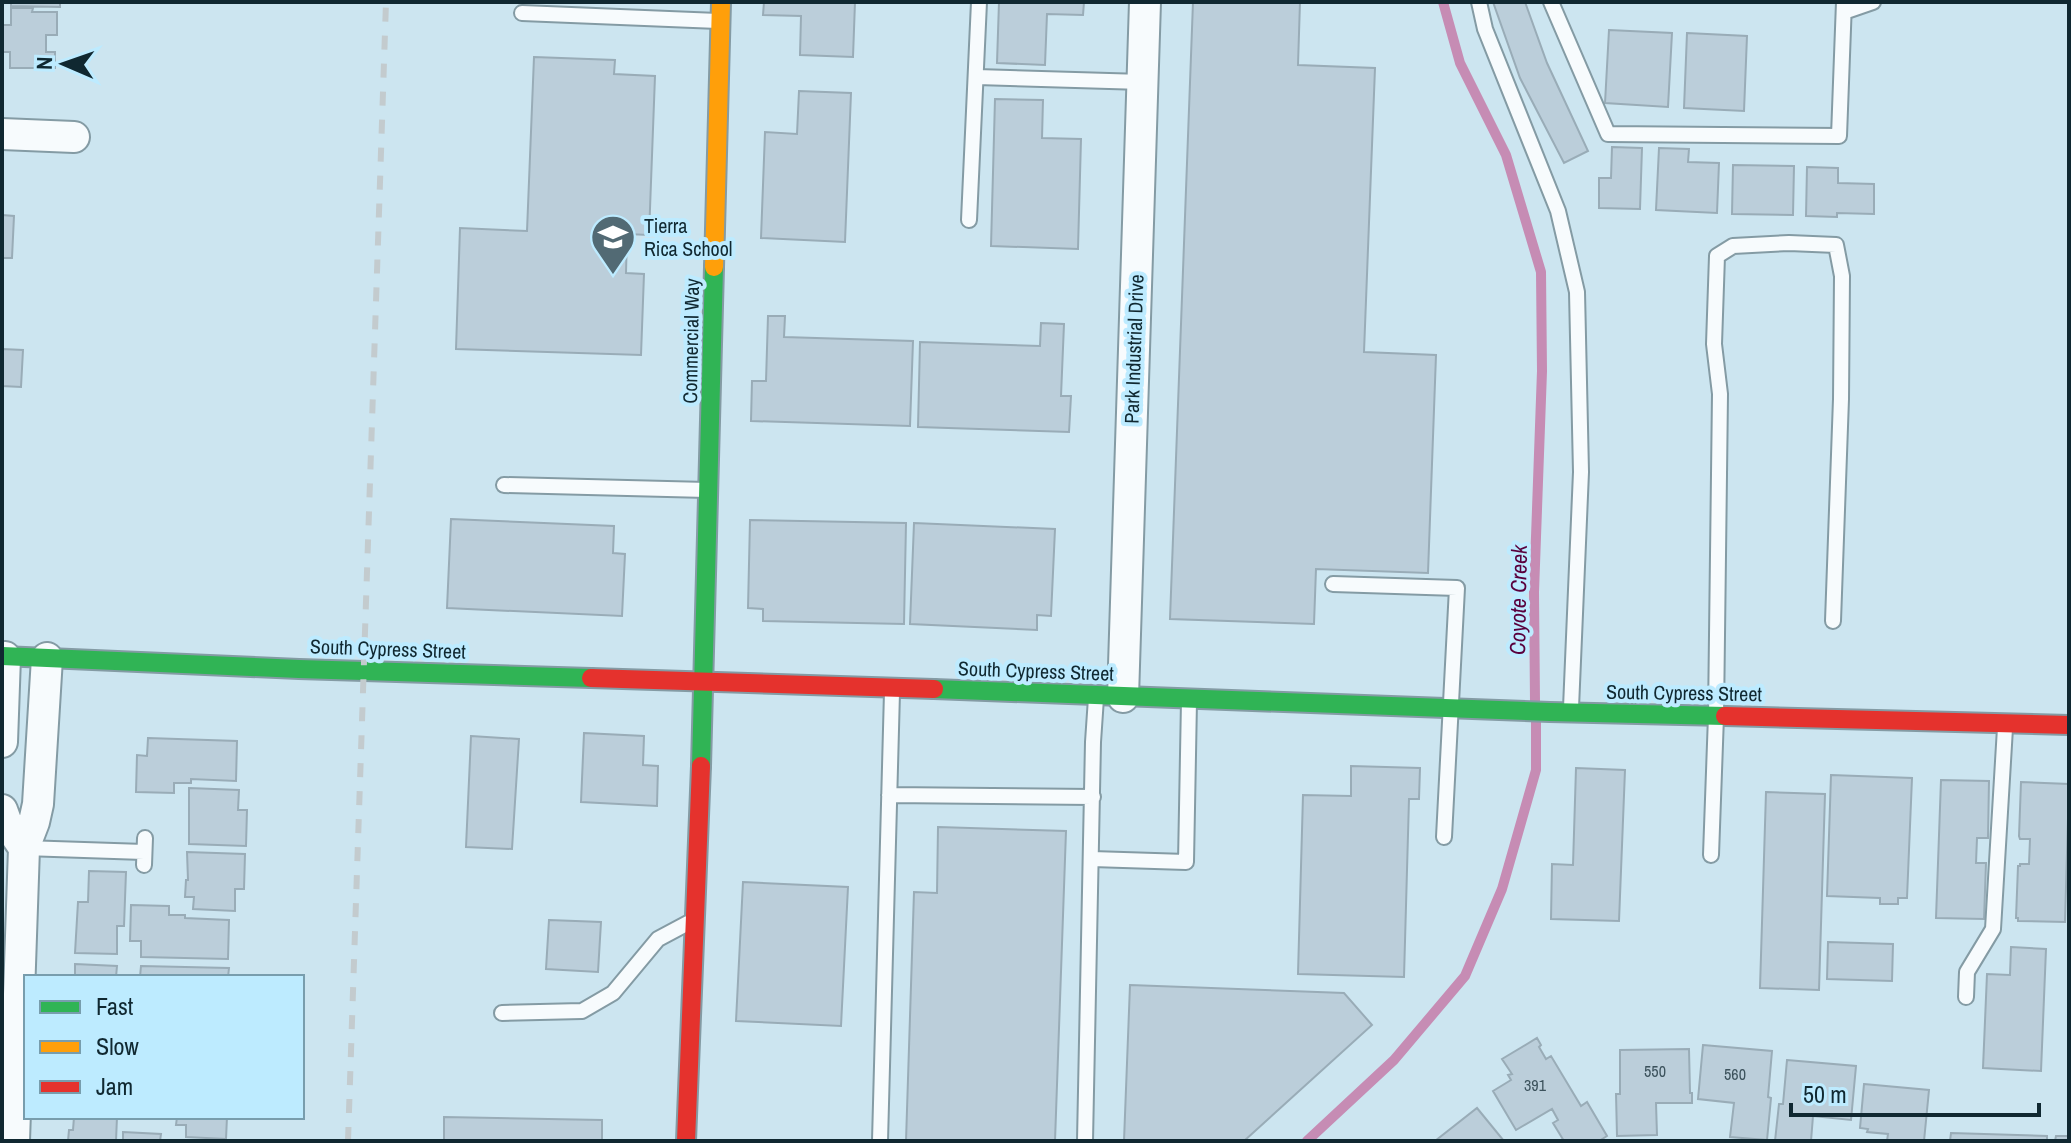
<svg xmlns="http://www.w3.org/2000/svg" width="2071" height="1143" font-family="'Archivo Narrow',sans-serif">
<style>
.lines{fill:none;stroke-linecap:round;stroke-linejoin:round}
.stream{stroke:#c68cb4;stroke-width:10}
.building{fill:#bbceda;stroke:#99acb7;stroke-width:2}
.lane-casing{stroke:#849ba4;stroke-width:18}
.street-casing{stroke:#849ba4;stroke-width:34}
.fast-casing{stroke:#849ba4;stroke-width:22}
.slow-casing{stroke:#849ba4;stroke-width:22}
.jam-casing{stroke:#849ba4;stroke-width:22}
.lane{stroke:#f7fbfd;stroke-width:14}
.street{stroke:#f7fbfd;stroke-width:30}
.fast{stroke:#30b455;stroke-width:18}
.slow{stroke:#ff9f0a;stroke-width:18}
.jam{stroke:#e5322d;stroke-width:18}
.rail{stroke:#c3cbce;stroke-width:6;stroke-dasharray:14 14;stroke-linecap:butt}
.labels{text-anchor:middle;stroke-width:8;stroke-linejoin:round;paint-order:stroke}
.number-label{font-size:16px;fill:#3c525c}
.poi-label{font-size:20px;fill:#102831;stroke:#bdebff;text-anchor:start}
.street-label{font-size:20px;fill:#102831;stroke:#bdebff}
.water-label{font-size:22px;font-style:italic;fill:#59003d;stroke:#bdebff}
</style>
<rect width="100%" height="100%" fill="#cce5f0"/>
<g class="lines">
<path class="stream" d="M1443,2L1460,63L1506,155L1541,272L1542,371L1534,592L1535,702
M1307,1141L1394,1060L1465,976L1502,889L1536,770V722"/>
</g>
<path class="building" d="M2,2H60V7L11,6V3Z
M764,2H855L853,57L800,55L801,16L763,15Z
M999,2H1084L1083,15L1047,14L1045,65L997,63Z
M1193,2H1300L1298,65L1375,68L1364,352L1436,355L1428,573L1316,569L1314,624L1170,619Z
M1493,2H1525L1547,63L1588,151L1564,163L1520,78Z
M11,8H33L32,12H57V35H46V52H55V68H10V52H2V25H11Z
M1609,30L1672,33L1668,107L1605,103Z
M1687,33L1747,36L1744,111L1684,108Z
M534,57L615,60L614,74L655,76L649,235L627,234L626,273L644,274L641,355L456,349L460,228L527,231Z
M799,91L851,93L845,242L761,238L765,132L797,134Z
M995,99L1043,100L1042,138L1081,139L1078,249L991,246Z
M1612,147L1642,148L1640,209L1599,208V178H1611Z
M1659,148L1689,149L1688,162L1719,163L1717,213L1656,210Z
M1733,165L1794,166L1793,215L1732,214Z
M1807,167L1838,168V183L1874,184V214L1837,213V217L1806,216Z
M2,215L14,216L12,258H2Z
M768,316H785L784,337L913,341L910,426L751,421L752,381H766Z
M1041,323L1064,324L1061,396H1071L1069,432L918,427L920,342L1040,346Z
M2,349L23,350L21,387L2,386Z
M451,519L614,526L613,553L625,554L622,616L447,608Z
M750,520L906,523L904,624L763,621V609L748,608Z
M914,523L1055,529L1051,616L1037,615V630L910,624Z
M584,733L644,736L643,765L658,766L657,806L581,802Z
M471,736L519,739L512,849L466,847Z
M148,738L237,741L236,781L191,779V783H174V793L136,792L137,755L147,756Z
M1351,766L1420,768L1419,799H1409L1404,977L1298,974L1303,795L1351,796Z
M1576,768L1625,770L1619,921L1551,919L1552,864L1573,865Z
M1831,775L1912,778L1907,898H1898V904H1880V898L1827,896Z
M1941,780L1989,781L1988,838H1977L1976,863H1986L1984,919L1936,918Z
M2021,782L2069,784L2065,922L2018,921V918H2016L2018,866H2020V864H2029L2030,839H2020L2019,836Z
M189,788L239,790L238,810H247L246,846L189,844Z
M1766,792L1825,794L1819,990L1760,988Z
M938,827L1066,831L1055,1141H906L914,892L937,893Z
M187,852L245,854L244,889H235V911L193,909L194,897H185L186,880H188Z
M89,871L126,872L124,926H117V954L75,953L78,902H88Z
M743,882L848,887L841,1026L736,1021Z
M131,905L169,906V915H185V918L229,920L228,959L141,957V941H130Z
M549,920L601,922L598,972L546,969Z
M1828,942L1893,944L1892,981L1827,979Z
M2011,947L2046,949L2041,1071L1983,1068L1987,974L2010,975Z
M75,964L117,966L116,977H75Z
M141,966L229,968L228,977H140Z
M1130,985L1344,993L1372,1025L1244,1141H1124Z
M1537,1038L1541,1045L1539,1047L1546,1059L1551,1056L1581,1106L1587,1102L1607,1136L1599,1141H1564L1553,1123L1558,1120L1552,1109L1516,1130L1493,1091L1511,1080L1508,1075L1512,1074L1502,1059Z
M1703,1045L1772,1051L1768,1097L1771,1098L1767,1140L1730,1137L1734,1103L1698,1099Z
M1689,1049L1690,1093H1692V1103H1656L1657,1135L1617,1136L1616,1094H1620V1050Z
M1787,1060L1856,1066L1851,1120L1813,1116L1811,1141H1775L1779,1104H1783Z
M1864,1084L1929,1090L1924,1141H1887L1888,1134L1867,1132L1868,1129L1860,1128Z
M1477,1108L1504,1141H1435Z
M74,1117H117L116,1141H68L69,1130H73Z
M177,1117H227L226,1139L186,1137V1125H176Z
M444,1117L602,1120V1141H444Z
M123,1132L161,1134L160,1141H123Z
M1951,1133L2047,1136V1141H1950Z
M2056,1136H2069V1141H2055Z"/>
<g class="lines">
<g class="lane-casing">
<path id="lane" d="M1479,2L1485,29L1558,211L1577,292L1581,472L1571,708
M1551,2L1608,134L1839,136L1844,2
M1844,12L1873,2
M522,13L718,21
M977,77L1143,82
M969,220L979,2
M504,485L707,490
M1333,584L1457,588L1444,837
M889,795L1093,797
M24,848L144,852
M1711,855L1716,716L1720,394L1714,344L1717,256L1733,246L1789,243L1836,245L1842,276L1841,399L1833,621
M1092,859L1186,862L1189,701
M144,865L145,838
M1966,997L1967,972L1993,929L2005,728
M502,1013L582,1011L613,993L658,939L688,923
M880,1141L892,692
M1085,1141L1093,742L1096,698"/>
</g>
<g class="street-casing">
<path id="street" d="M2,134L74,137
M1123,697L1145,2
M2,742L5,657
M2,810L6,821L24,848
M14,1141L24,848L34,822L38,804L47,658"/>
</g>
<g class="fast-casing">
<path id="fast" d="M2,656L299,669L591,678
M934,689L1550,712L1725,716
M701,766L714,267"/>
</g>
<g class="slow-casing">
<path id="slow" d="M714,267L721,2"/>
</g>
<g class="jam-casing">
<path id="jam" d="M591,678L934,689
M1725,716L2069,725
M686,1141L701,766"/>
</g>
<use href="#lane" class="lane"/>
<use href="#street" class="street"/>
<use href="#fast" class="fast"/>
<use href="#slow" class="slow"/>
<use href="#jam" class="jam"/>
<path class="rail" d="M348,1141L386,2"/>
</g>
<defs>
<g id="school-pin" transform="scale(2.3)"><path d="M0 17L-7.5 6A9.5 9.5 0 1 1 7.5 6Z" fill="#526a74" stroke="#bdebff"/><path d="M0-5L7-2L0 1L-7-2ZM-4 1L0 2.5L4 1V4Q0 6-4 4Z" fill="#fff"/></g>
</defs>
<g fill-rule="evenodd">
<use href="#school-pin" x="613" y="237"/>
</g>
<g class="labels">
<g class="number-label">
<text x="1655" y="1077">550</text>
<text x="1735" y="1080">560</text>
<text x="1535" y="1091">391</text>
</g>
<g class="poi-label">
<text x="644" y="233">Tierra<tspan x="644" dy="23">Rica School</tspan></text>
</g>
<g class="street-label">
<text transform="translate(691 341) rotate(-89)" y="7">Commercial Way</text>
<text transform="translate(1134 349) rotate(-88)" y="7">Park Industrial Drive</text>
<text transform="translate(388 649) rotate(2)" y="7">South Cypress Street</text>
<text transform="translate(1036 671) rotate(2)" y="7">South Cypress Street</text>
<text transform="translate(1684 693) rotate(1)" y="7">South Cypress Street</text>
</g>
<g class="water-label">
<text transform="translate(1518 600) rotate(-89)" y="8">Coyote Creek</text>
</g>
</g>
<rect width="2071" height="1143" fill="none" stroke="#102831" stroke-width="8"/>
<rect x="24" y="975" width="280" height="144" fill="#bdebff" stroke="#789dad" stroke-width="2"/>
<rect x="40" y="1001" width="40" height="12" fill="#30b455" stroke="#789dad" stroke-width="2"/>
<text x="96" y="1015" font-size="24" fill="#102831">Fast</text>
<rect x="40" y="1041" width="40" height="12" fill="#ff9f0a" stroke="#789dad" stroke-width="2"/>
<text x="96" y="1055" font-size="24" fill="#102831">Slow</text>
<rect x="40" y="1081" width="40" height="12" fill="#e5322d" stroke="#789dad" stroke-width="2"/>
<text x="96" y="1095" font-size="24" fill="#102831">Jam</text>
<g transform="translate(64 64) rotate(272)" stroke="#bdebff" stroke-width="6" paint-order="stroke">
<path d="M0-6L14 30L0 20L-14 30Z" fill="#102831"/>
<text y="-12" font-size="22" font-weight="bold" text-anchor="middle" fill="#102831">N</text>
</g>
<path d="M1791 1103v12h248v-12" fill="none" stroke="#102831" stroke-width="4"/>
<text x="1803" y="1103" font-size="24" fill="#102831" stroke="#bdebff" stroke-width="6" paint-order="stroke">50 m</text>
</svg>
